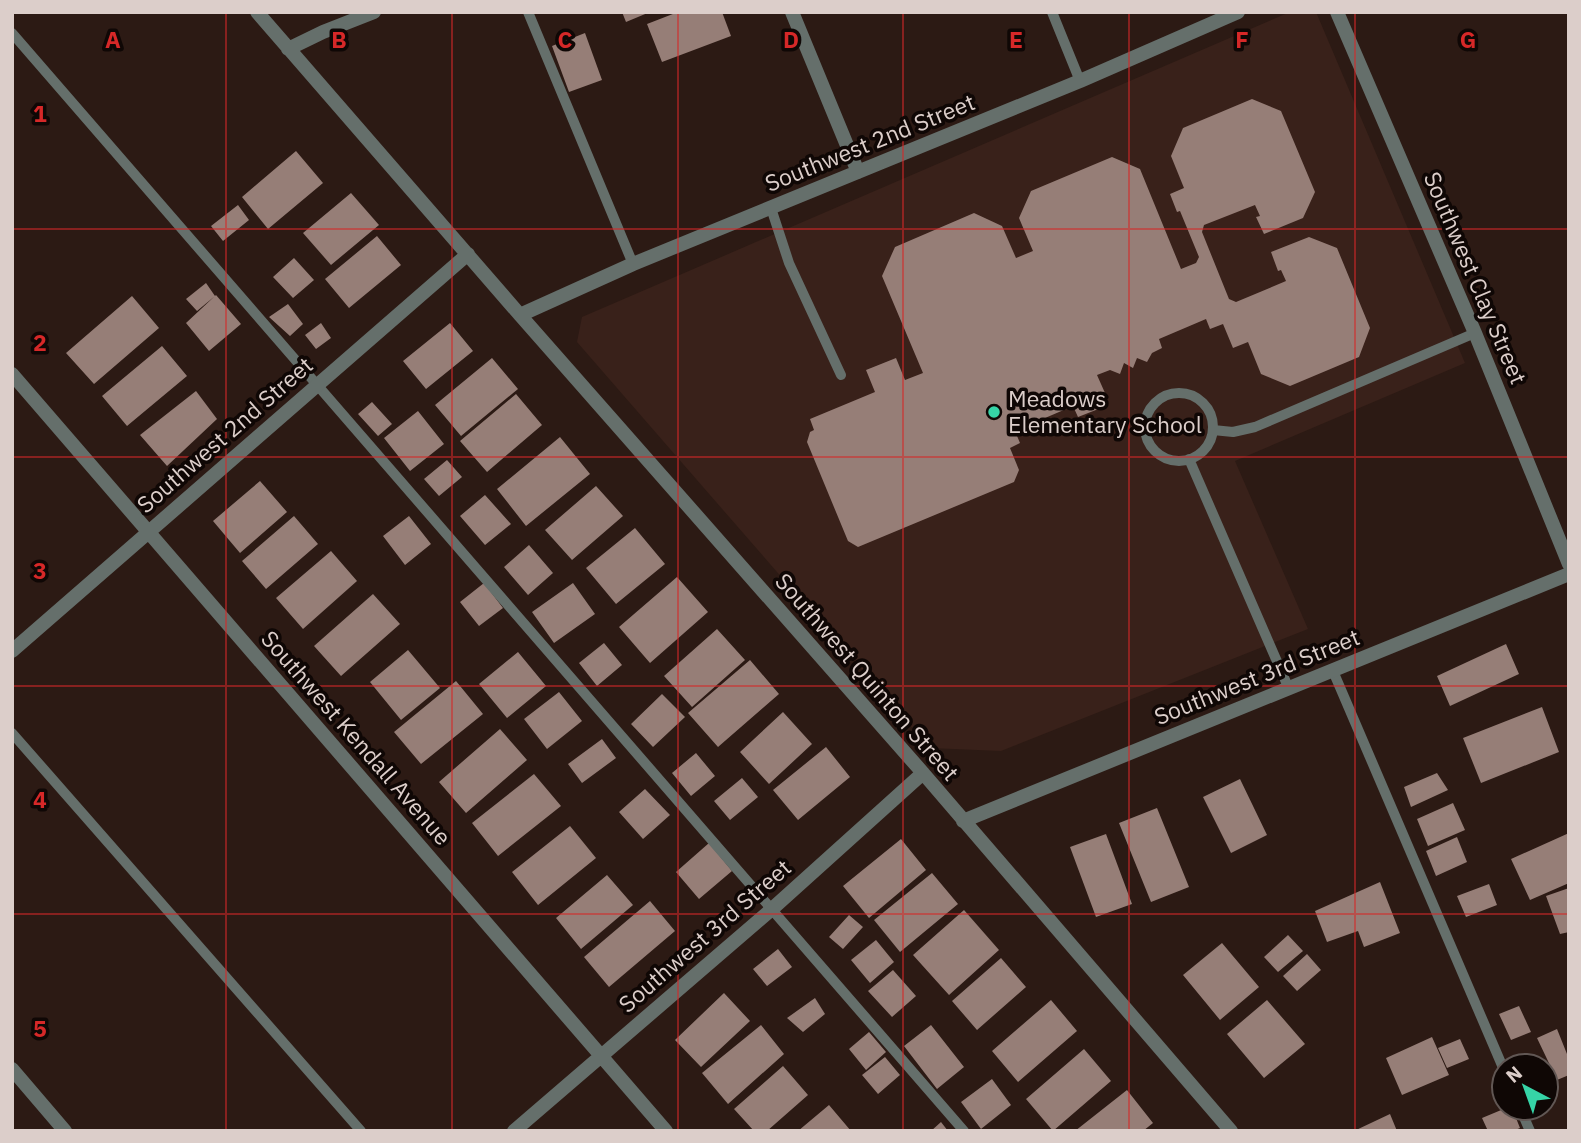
<svg xmlns="http://www.w3.org/2000/svg" width="1581" height="1143" font-family="'IBM Plex Sans',sans-serif">
<style>
.built{fill:#39211a}
.building{fill:#967e77}
.lines{fill:none;stroke-linecap:round;stroke-linejoin:round}
.service{stroke:#656f6b;stroke-width:10}
.minor{stroke:#656f6b;stroke-width:14}
.tertiary{stroke:#656f6b;stroke-width:14}
.grid{fill:none;stroke:#d62828;stroke-width:2;stroke-opacity:0.55}
.poi-dot{fill:#36d4a7;stroke:#0f0705;stroke-width:2.5}
.labels{text-anchor:middle;stroke-width:7;stroke-linejoin:round;paint-order:stroke}
.street-label{font-size:23px;fill:#dcceca;stroke:#0f0705}
.poi-label{font-size:23px;fill:#dcceca;stroke:#0f0705;text-anchor:start}
.grid-label{font-size:23px;text-anchor:middle;font-weight:bold;fill:#d62828;stroke:#0f0705;stroke-width:7;stroke-linejoin:round;paint-order:stroke}
</style>
<rect width="100%" height="100%" fill="#2c1a14"/>
<path class="built" d="M1290,12H1316L1465,363L1235,461L1308,629L1001,751L930,748L577,342L582,317Z"/>
<path class="building" d="M622,12H650L626,22Z
M678,12H722L731,36L662,62L647,24Z
M585,33L602,80L569,92L552,46Z
M1252,99L1281,111L1315,192L1303,218L1264,234L1256,217L1260,216L1255,205L1204,225L1202,232L1229,299L1236,302L1286,281L1281,270L1278,271L1271,252L1309,237L1337,248L1370,328L1359,357L1290,386L1261,374L1248,342L1233,348L1223,324L1210,329L1206,319L1159,339L1162,348L1152,353L1147,362L1137,358L1133,368L1124,363L1120,374L1110,370L1097,375L1105,393L1096,397L1101,408L1078,417L1073,406L1015,431L1020,443L1010,448L1019,470L1014,482L858,547L848,541L807,442L810,432L814,430L810,419L875,392L866,370L896,358L905,380L923,373L882,276L895,247L974,213L1002,226L1016,258L1033,251L1019,218L1031,191L1112,157L1140,169L1181,269L1196,263L1199,257L1180,211L1177,212L1170,194L1184,188L1171,156L1183,128Z
M296,151L323,183L268,229L242,197Z
M351,193L379,225L331,265L303,233Z
M238,205L249,220L223,241L211,226Z
M377,236L401,265L349,308L325,279Z
M294,258L314,280L293,298L273,277Z
M206,283L215,296L197,311L186,299Z
M216,295L241,324L209,351L186,323Z
M132,296L159,328L94,384L66,353Z
M288,304L303,324L290,336L269,317Z
M321,323L331,338L316,349L305,335Z
M450,323L473,351L426,389L403,361Z
M162,346L187,376L127,426L102,396Z
M492,358L518,389L461,436L435,405Z
M196,391L217,419L167,466L140,435Z
M516,394L542,425L487,472L460,441Z
M372,402L392,424L378,436L358,414Z
M418,411L444,444L410,471L384,438Z
M560,437L590,474L526,526L497,489Z
M447,460L462,477L439,496L424,479Z
M260,481L287,512L240,553L213,521Z
M596,486L623,516L572,560L545,530Z
M485,495L511,524L485,545L460,516Z
M294,516L318,544L266,589L242,561Z
M409,516L431,544L405,565L383,536Z
M635,528L665,564L616,604L586,568Z
M529,545L553,573L528,595L504,567Z
M331,551L357,581L303,629L276,598Z
M677,577L708,612L650,663L619,627Z
M484,583L503,608L479,626L460,602Z
M573,583L595,614L554,643L532,612Z
M373,594L400,624L341,676L314,646Z
M717,629L745,660L692,707L664,676Z
M604,643L622,665L597,686L579,663Z
M1506,644L1519,674L1450,706L1437,676Z
M408,650L440,688L401,720L370,682Z
M518,652L546,686L507,718L479,684Z
M750,660L779,694L718,747L688,713Z
M456,681L483,714L421,764L394,732Z
M559,692L582,721L547,749L524,719Z
M662,694L685,717L653,747L631,724Z
M1542,707L1559,752L1481,783L1463,738Z
M783,712L812,744L769,784L740,752Z
M500,729L527,760L466,813L439,782Z
M602,739L616,758L582,783L568,764Z
M826,747L850,777L798,820L773,790Z
M696,753L715,776L691,796L672,773Z
M1437,773L1448,790L1411,807L1404,787Z
M534,774L561,806L498,856L472,823Z
M742,778L758,797L730,820L714,801Z
M1240,779L1267,835L1231,853L1203,797Z
M645,789L670,815L643,839L619,812Z
M1453,803L1465,830L1428,846L1417,819Z
M1157,808L1189,887L1151,902L1119,823Z
M570,826L596,858L538,905L512,872Z
M1569,833V883L1530,900L1511,859Z
M1106,834L1132,904L1096,917L1070,847Z
M1457,837L1467,862L1436,876L1426,851Z
M901,839L926,870L869,918L843,886Z
M709,843L732,871L699,899L676,872Z
M932,873L958,904L900,952L874,920Z
M607,875L633,905L581,949L556,918Z
M1380,882L1400,933L1364,947L1358,931L1327,942L1315,911Z
M1489,884L1497,905L1466,917L1457,896Z
M1569,888V932L1560,934L1546,896Z
M650,901L675,931L609,987L584,957Z
M964,910L999,950L949,995L913,955Z
M849,915L863,927L843,949L829,937Z
M1288,935L1303,951L1278,972L1264,957Z
M876,940L894,962L870,983L851,960Z
M1222,943L1259,987L1220,1020L1183,975Z
M778,949L792,967L767,986L753,969Z
M1307,954L1321,970L1297,991L1283,976Z
M1001,958L1026,987L977,1030L952,1001Z
M893,970L916,996L892,1017L868,991Z
M724,993L750,1021L701,1067L675,1040Z
M815,998L825,1014L803,1032L787,1018Z
M1051,1000L1077,1031L1018,1082L992,1051Z
M1267,1000L1305,1044L1264,1078L1227,1034Z
M1519,1006L1531,1032L1511,1040L1499,1014Z
M761,1025L784,1054L728,1104L702,1073Z
M931,1025L964,1067L937,1089L904,1046Z
M1557,1029L1569,1059V1075L1557,1080L1537,1038Z
M869,1032L886,1052L866,1070L849,1049Z
M1432,1037L1449,1075L1402,1095L1386,1058Z
M1460,1039L1469,1059L1447,1068L1438,1048Z
M1084,1049L1111,1081L1053,1131L1026,1099Z
M885,1057L900,1075L878,1094L862,1075Z
M783,1066L808,1095L767,1131H754L734,1109Z
M992,1079L1011,1105L981,1129L961,1102Z
M1127,1090L1153,1123L1143,1131H1075Z
M829,1105L851,1131H798Z
M1506,1108H1512L1520,1128L1513,1131H1488L1482,1118Z
M1390,1114L1397,1131H1354Z
M941,1122L948,1131H931Z"/>
<g class="lines">
<path class="service" d="M528,12L633,264
M1052,12L1080,81
M12,33L964,1131
M771,208L789,263L841,375
M1145 427a34 34 0 1 1 68 0a34 34 0 1 1-68 0Z
M1213,430L1233,432L1255,427L1475,333
M1189,459L1289,689
M1333,671L1504,1070
M12,733L361,1131
M1520,1108L1530,1131"/>
<path class="minor" d="M257,12L520,315L923,773L1231,1131
M792,12L858,172
M288,49L323,32L374,12
M520,315L633,264L1080,81L1238,12
M12,374L666,1131
M12,651L468,254
M963,821L1569,574
M12,1069L65,1131
M514,1131L772,909L923,773"/>
<path class="tertiary" d="M1337,12L1475,333L1569,564"/>
</g>
<path class="grid" d="M226,12V1131M452,12V1131M678,12V1131M903,12V1131M1129,12V1131M1355,12V1131M12,229H1569M12,457H1569M12,686H1569M12,914H1569"/>
<circle class="poi-dot" cx="994" cy="412" r="7"/>
<g class="labels">
<g class="street-label">
<text transform="translate(870 143) rotate(-22)" y="8">Southwest 2nd Street</text>
<text transform="translate(1475 278) rotate(67)" y="8">Southwest Clay Street</text>
<text transform="translate(225 435) rotate(-41)" y="8">Southwest 2nd Street</text>
<text transform="translate(867 677) rotate(49)" y="8">Southwest Quinton Street</text>
<text transform="translate(1257 677) rotate(-22)" y="8">Southwest 3rd Street</text>
<text transform="translate(356 738) rotate(49)" y="8">Southwest Kendall Avenue</text>
<text transform="translate(705 936) rotate(-41)" y="8">Southwest 3rd Street</text>
</g>
<g class="poi-label">
<text x="1008" y="407">Meadows<tspan x="1008" dy="26">Elementary School</tspan></text>
</g>
</g>
<g class="grid-label">
<text x="113" y="48">A</text>
<text x="339" y="48">B</text>
<text x="565" y="48">C</text>
<text x="791" y="48">D</text>
<text x="1016" y="48">E</text>
<text x="1242" y="48">F</text>
<text x="1468" y="48">G</text>
<text x="40" y="122">1</text>
<text x="40" y="351">2</text>
<text x="40" y="579">3</text>
<text x="40" y="808">4</text>
<text x="40" y="1037">5</text>
</g>
<rect width="1581" height="1143" fill="none" stroke="#dcceca" stroke-width="28"/>
<g transform="translate(1525 1087) rotate(319)"><circle r="33" fill="#0f0705" stroke="#615754" stroke-width="2"/>
<path d="M0-5L12 26L0 18L-12 26Z" fill="#36d4a7"/>
<text y="-10" font-size="19" font-weight="bold" text-anchor="middle" fill="#dcceca">N</text>
</g>
</svg>
